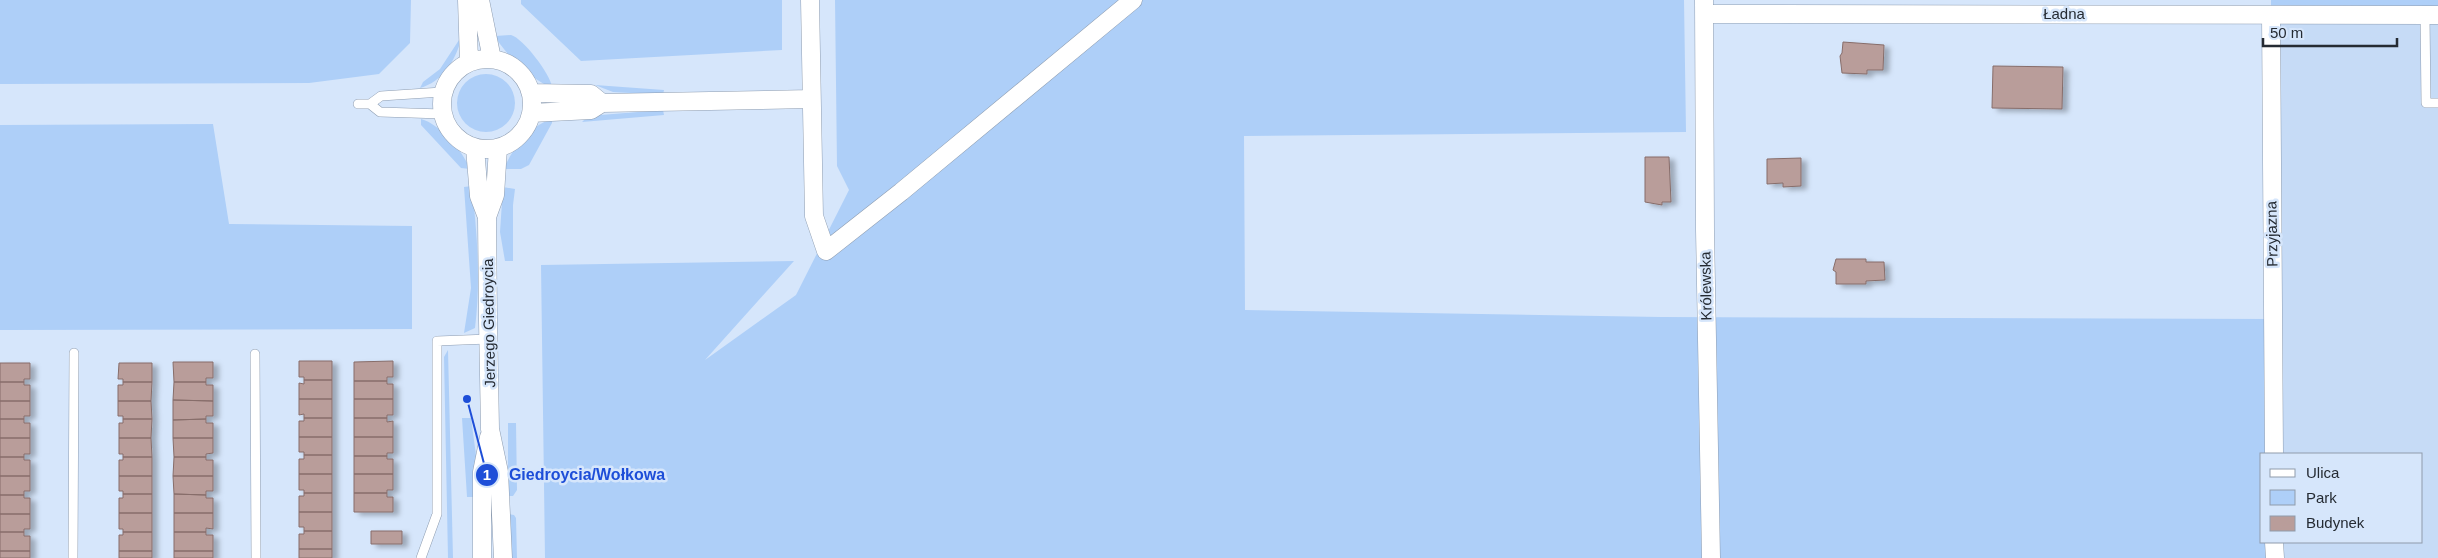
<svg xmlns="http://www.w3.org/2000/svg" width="2438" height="558" font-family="Arial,sans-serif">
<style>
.built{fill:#c6dbf6}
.green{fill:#aecff8}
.building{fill:#b99d9a;stroke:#876d6a;filter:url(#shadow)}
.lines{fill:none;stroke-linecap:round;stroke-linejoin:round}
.lane-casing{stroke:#8e9db1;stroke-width:10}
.street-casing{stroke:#8e9db1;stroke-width:19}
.lane{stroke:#fff;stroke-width:9}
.street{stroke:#fff;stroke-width:18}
.labels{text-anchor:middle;stroke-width:5;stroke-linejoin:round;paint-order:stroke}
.street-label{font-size:15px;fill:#252b33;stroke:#d6e6fb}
.leader{fill:none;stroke:#1d4ed8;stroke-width:2}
.callout-dot{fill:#1d4ed8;stroke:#d6e6fb;stroke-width:2}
.mark-label{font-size:15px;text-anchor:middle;font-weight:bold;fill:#fff}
.callout-label{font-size:16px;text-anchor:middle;font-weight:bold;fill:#1d4ed8;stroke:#d6e6fb;stroke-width:5;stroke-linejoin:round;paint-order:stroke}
</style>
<defs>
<filter id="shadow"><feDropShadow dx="5.5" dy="3" stdDeviation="2.5" flood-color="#0004"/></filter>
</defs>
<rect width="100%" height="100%" fill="#d6e6fb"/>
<path class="built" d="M2271,15H2438V558H2277L2276,542H2422V454H2275Z"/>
<path class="green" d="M0,0H411L410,43L379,74L309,83L0,84Z
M521,0H782V50L581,61L521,4Z
M835,0H1684L1686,132L1244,136L1245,310L1661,317L2272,319L2274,454H2262V542H2274L2275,558H545L541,265L794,261L705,360L796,295L849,190L837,166Z
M2271,0H2438V15H2271Z
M511,35C523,38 551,75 552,87C535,83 503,52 495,36Z
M459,40H461C455,61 442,82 420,88L423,82L440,69Z
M457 103a29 29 0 1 1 58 0a29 29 0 1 1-58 0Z
M595,85L664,90L663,95L613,92Z
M663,110L664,115L582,122L588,116Z
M421,119C440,124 463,151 470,169L461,168L421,125Z
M552,119V123L529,165L521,169H504C511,150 532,124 552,119Z
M213,124L229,224L412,226V329L0,330V125Z
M472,186C477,234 481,280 475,328L464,333L471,288L464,187Z
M503,187L515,189L513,205V261H505L500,232Z
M448,350L453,558H448L444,357Z
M462,418H471L476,455L475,497H467Z
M508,423H516L517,490L513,496H508Z
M508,514L514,515L516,518L517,558H508Z"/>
<path class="building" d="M1843,42L1884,45L1883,70H1867V74L1842,73L1840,56L1842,53Z
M1993,66L2063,67L2062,109L1992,108Z
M1645,157H1669L1671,202H1662V205L1645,202Z
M1801,158V186L1783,187V183L1767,184V159Z
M1836,259H1866V262H1884L1885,280L1866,281V284H1836V272L1833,270Z
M299,361H332V380H304V377H299Z
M393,361V377H387V381H354V362Z
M173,362H213V378H206V382H174Z
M0,363H30V379H24V382H0Z
M119,363H152V382H123V379H118Z
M304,380H332V399H299V383L304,384Z
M354,381H387V384H393V399H354Z
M0,382H24V385H30V401H0Z
M123,382H152L151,401H118V385H123Z
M174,382H206V385H213V401L173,400Z
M299,399H332V418H304V414L299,415Z
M354,399H393V415H387V418H354Z
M173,400L213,401V416H206V419L173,420Z
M0,401H30V416H24V419H0Z
M118,401H151L152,419H123V416H118Z
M304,418H332V437H299V421H304Z
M354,418H387V422L393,421V437H354Z
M0,419H24V423H30V438H0Z
M123,419H152L151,438H119V423H123Z
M206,419V423H213V438H173V420Z
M299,437H332V455H304V452H299Z
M354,437H393V453H387V456H354Z
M0,438H30V454H24V457H0Z
M119,438H151L152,457H123V454H119Z
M173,438H213V453L206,454V457H174Z
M304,455H332V474H299V459H304Z
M354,456H387V459H393V474H354Z
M0,457H24V460H30V476H0Z
M123,457H152V476H119V460H123Z
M174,457H206V460H213V476H173Z
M299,474H332V493H304V490H299Z
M354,474H393V490H387V493H354Z
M0,476H30V491H24V495H0Z
M119,476H152V494H123V491H119Z
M173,476H213V491H206V495L174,494Z
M304,493H332V512H299V496H304Z
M354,493H387V497H393V512H354Z
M123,494H152V513H119V498H123Z
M174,494L206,495V498H213V513H174Z
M0,495H24V498H30V514H0Z
M299,512H332V531H304V527H299Z
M119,513H152V532H123V529H119Z
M174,513H213V529L206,528V532H174Z
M0,514H30V529H24V532H0Z
M304,531H332V549H299V534H304Z
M371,531H402V544H371Z
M0,532H24V536H30V551H0Z
M123,532H152V551H119V535H123Z
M174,532H206V535H213V551H174Z
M299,549H332V558H299Z
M0,551H30V558H0Z
M119,551H152V558H119Z
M174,551H213V558H174Z"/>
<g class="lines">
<g class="lane-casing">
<path id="lane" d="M2425,15L2426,103H2438
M358,104H370L380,112L442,114
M370,104L381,96L442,92
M255,354L256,558
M73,558L74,353
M421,558L437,514V341L489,339"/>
</g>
<g class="street-casing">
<path id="street" d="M467,0L469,62
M480,0L492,59
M810,0L814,216L826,251L901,192L1133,0
M1704,0L1705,230L1711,558
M1704,14L2438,15
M2271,15L2274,454
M442 104a45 45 0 1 1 90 0a45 45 0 1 1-90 0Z
M531,93L591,94L602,103
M531,113L591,110L602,103L811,99
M475,148L479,196L487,217
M498,148L495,195L487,217L488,321L490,429L499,472L503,558
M2274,542L2275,558
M482,558V472L489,437"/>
</g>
<use href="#lane" class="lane"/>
<use href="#street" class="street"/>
</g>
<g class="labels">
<g class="street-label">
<text x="2064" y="19">Ładna</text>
<text transform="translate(2272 234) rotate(-91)" y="5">Przyjazna</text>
<text transform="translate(1706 286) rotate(-91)" y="5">Królewska</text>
<text transform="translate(489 323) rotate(-91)" y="5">Jerzego Giedroycia</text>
</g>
</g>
<path class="leader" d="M467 399L487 475"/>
<g class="callout-dot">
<circle cx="467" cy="399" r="5"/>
<circle cx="487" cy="475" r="12"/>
</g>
<g class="mark-label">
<text x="487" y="480">1</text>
</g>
<g class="callout-label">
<text x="587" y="480">Giedroycia/Wołkowa</text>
</g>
<rect x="2260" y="453" width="162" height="90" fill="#d6e6fb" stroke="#8f9bab"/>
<rect x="2270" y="469" width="25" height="8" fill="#ffffff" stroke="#8f9bab"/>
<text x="2306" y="478" font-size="15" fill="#252b33">Ulica</text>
<rect x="2270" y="490" width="25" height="15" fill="#aecff8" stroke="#8f9bab"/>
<text x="2306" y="503" font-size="15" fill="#252b33">Park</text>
<rect x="2270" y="516" width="25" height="15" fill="#b99d9a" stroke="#8f9bab"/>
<text x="2306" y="528" font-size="15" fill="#252b33">Budynek</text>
<path d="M2263 38v8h134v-8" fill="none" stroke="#252b33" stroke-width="2.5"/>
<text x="2270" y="38" font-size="15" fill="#252b33" stroke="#d6e6fb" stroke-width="4" paint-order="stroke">50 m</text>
</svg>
